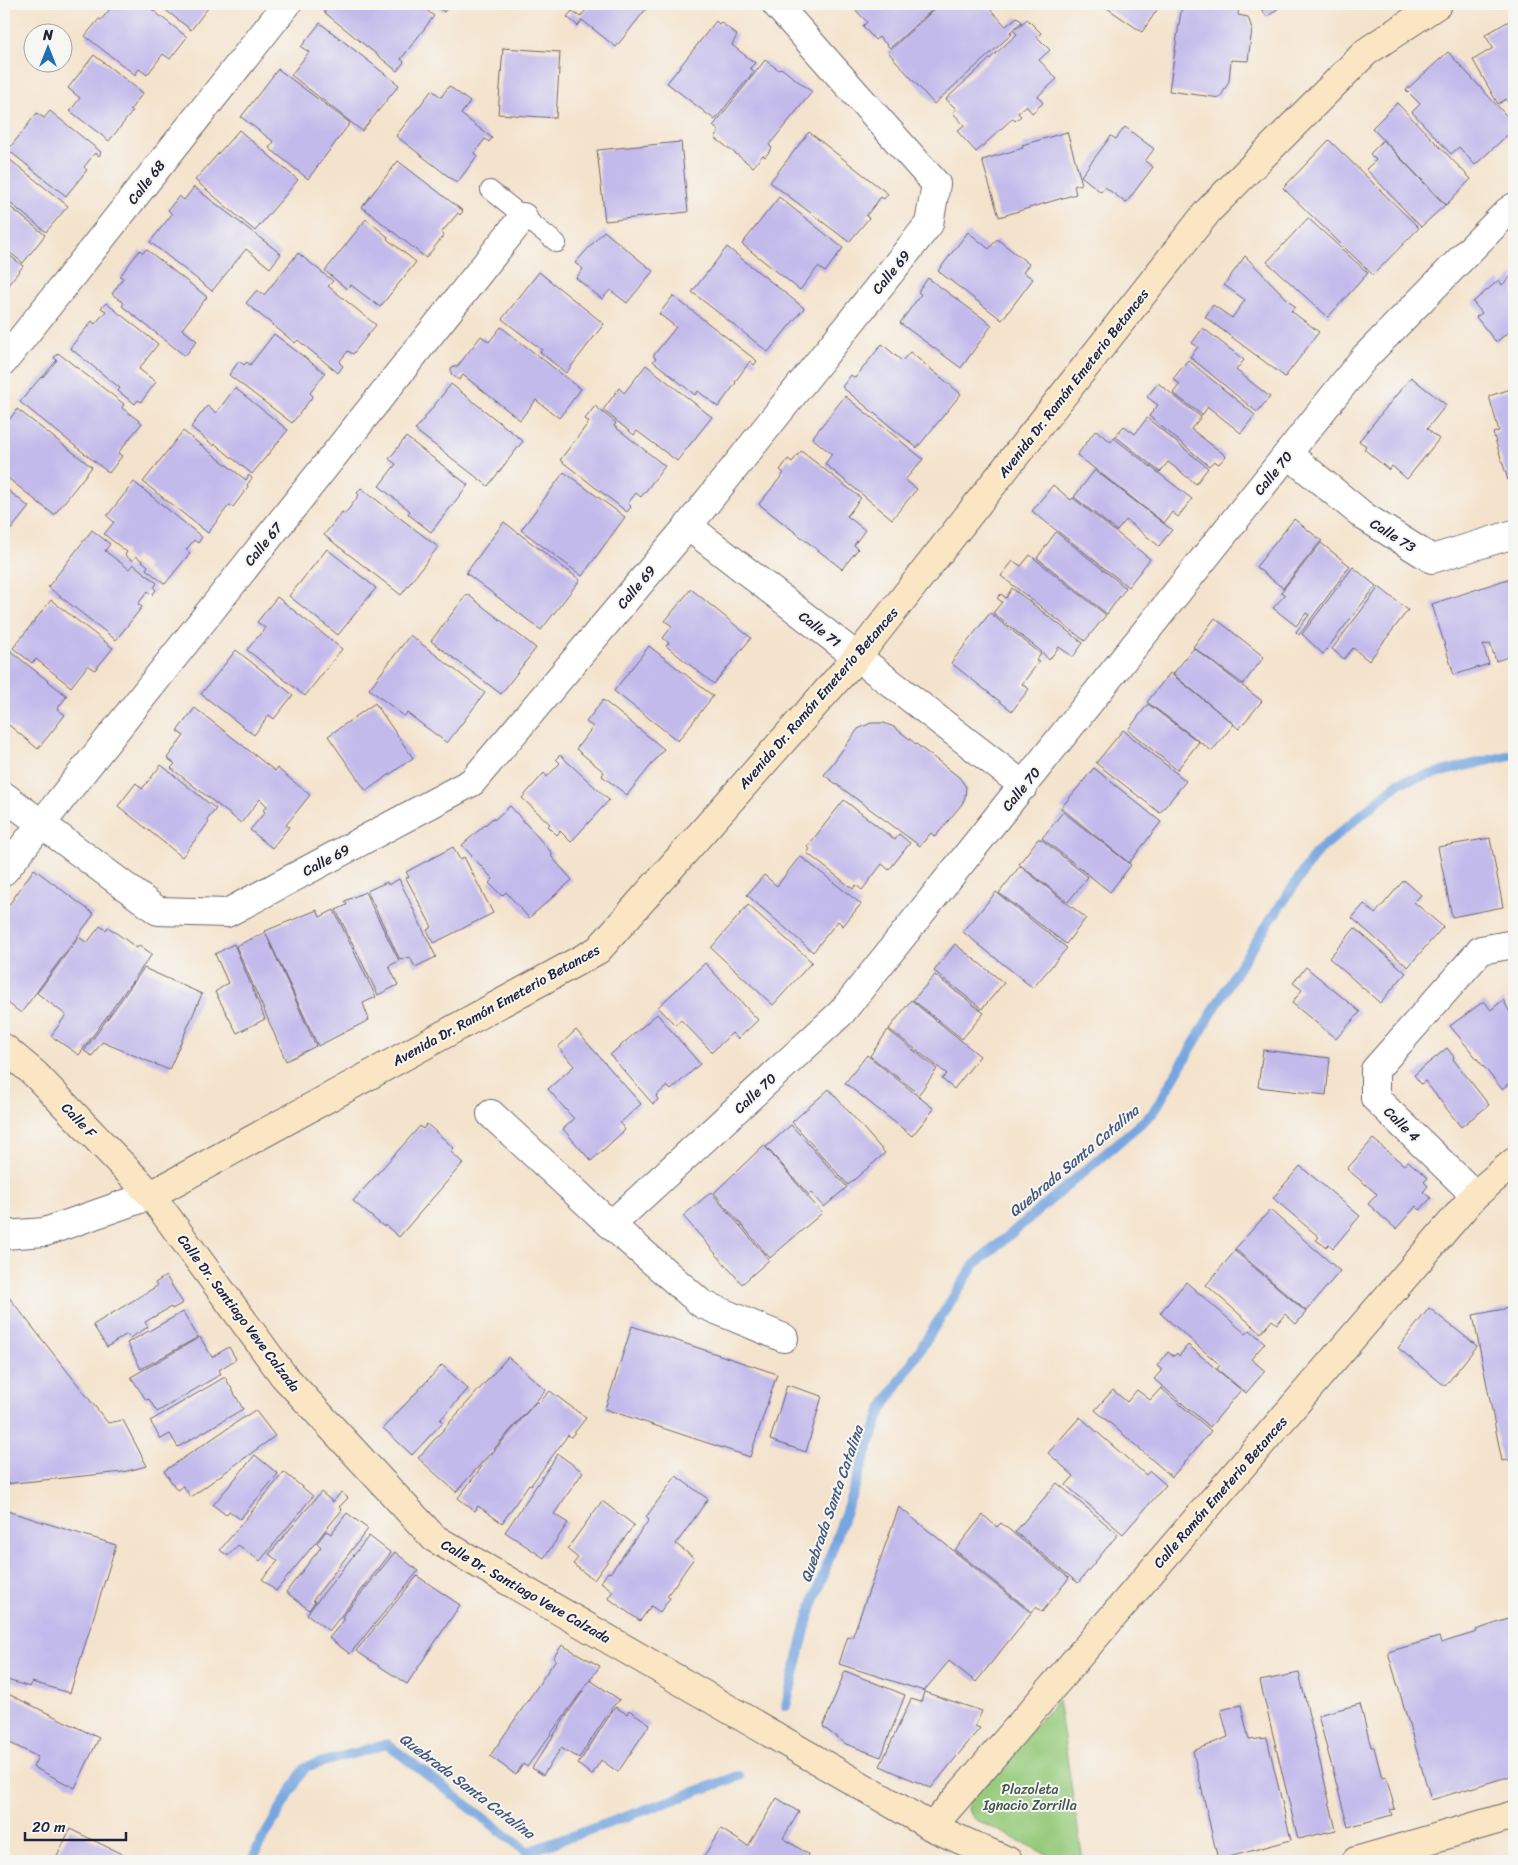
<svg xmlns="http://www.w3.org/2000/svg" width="1518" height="1865" font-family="Sriracha,sans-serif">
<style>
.green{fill:#96cb7c;stroke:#5c765c}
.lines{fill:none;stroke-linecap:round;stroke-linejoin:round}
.stream{stroke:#76a5df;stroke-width:10}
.building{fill:#c2baeb}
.lane-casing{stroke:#6c666e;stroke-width:20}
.street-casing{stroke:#6c666e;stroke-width:30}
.secondary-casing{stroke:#6c666e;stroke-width:30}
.lane{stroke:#fff;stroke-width:18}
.street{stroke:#fff;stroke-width:28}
.secondary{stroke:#fbe6c4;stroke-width:28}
.labels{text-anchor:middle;stroke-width:4;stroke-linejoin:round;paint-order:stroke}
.street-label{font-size:14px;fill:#22223b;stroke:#f6f6f2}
.park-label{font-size:14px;fill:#45554e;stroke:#f6f6f2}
.water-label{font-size:15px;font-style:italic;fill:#44567d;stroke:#f6f6f2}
</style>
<rect width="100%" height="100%" fill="#f6f6f2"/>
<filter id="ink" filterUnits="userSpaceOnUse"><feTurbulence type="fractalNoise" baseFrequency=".02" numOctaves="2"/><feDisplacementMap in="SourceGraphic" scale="10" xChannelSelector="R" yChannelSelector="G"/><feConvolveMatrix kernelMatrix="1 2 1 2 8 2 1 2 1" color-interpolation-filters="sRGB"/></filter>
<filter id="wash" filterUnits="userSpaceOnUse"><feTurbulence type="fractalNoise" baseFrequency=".0096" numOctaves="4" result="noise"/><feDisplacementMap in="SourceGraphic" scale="20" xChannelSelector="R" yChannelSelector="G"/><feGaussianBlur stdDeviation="1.12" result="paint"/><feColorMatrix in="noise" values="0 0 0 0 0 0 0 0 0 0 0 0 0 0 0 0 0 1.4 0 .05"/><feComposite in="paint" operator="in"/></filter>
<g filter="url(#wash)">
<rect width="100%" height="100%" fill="#f4e3cc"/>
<path class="green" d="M1058,1700L1083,1861H1060L975,1819L969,1812L967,1802Z"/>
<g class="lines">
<path class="stream" d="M786,1706L808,1618L882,1409L974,1265L1153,1113L1240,965L1316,853L1400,782L1514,754
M253,1861L257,1849L305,1767L387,1744L528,1852L739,1776"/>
</g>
<g id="blocks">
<path class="building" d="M114,4H145L187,37L170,59L163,54L147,75L139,69L135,75L85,36L99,19L101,20Z
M158,4H211L191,30Z
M330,4H419L434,16L401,59L404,62L397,71L324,12Z
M433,4H450L444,12Z
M591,4H650L616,47L582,20L578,26L567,17L572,11L580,17Z
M850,4H939L890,48L879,37L875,40L863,26L867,22Z
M940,4H992L988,7L1006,26L1017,17L1022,22L1010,32L1012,34L934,104L888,52Z
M1101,4H1161L1142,32Z
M1182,4H1239L1238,15L1248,17L1252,29L1248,61L1231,60L1229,81L1220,98L1169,91Z
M1258,4H1284L1267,17Z
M1514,18V113L1506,99L1498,104L1473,60L1493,48L1485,35Z
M1027,19L1041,33L1037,37L1050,50L1039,60L1057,79L1038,96L1043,103L1032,113L1026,106L1018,113L1021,116L1015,121L1013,118L976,152L957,131L964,125L953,113L956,109L946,99L1017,34L1014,31Z
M716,21L719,24L721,22L737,35L732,45L755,63L750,68L754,71L715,120L667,83Z
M320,23L399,85L362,131L291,75L309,52L301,47Z
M503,48L560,52L556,118L498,114Z
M1448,52L1514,124V129L1475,165L1459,147L1451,154L1412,112L1420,104L1406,90Z
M94,55L143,93L130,110L133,111L109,141L70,111L80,98L68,88Z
M765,60L779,70L781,68L812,92L769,145L772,148L765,157L763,155L753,167L715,138L719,131L713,126Z
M278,69L350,123L308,179L269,148L274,142L241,117Z
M449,86L470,102L461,114L492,138L489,142L485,139L474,153L477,156L457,183L396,136L432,90L441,97Z
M1397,103L1471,179L1446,205L1372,128Z
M50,111L101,152L99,156L95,153L84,167L87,170L66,196L8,150L37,113L44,118Z
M1125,127L1154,149L1145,161L1153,167L1126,203L1105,187L1101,192L1081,176L1111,136L1116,139Z
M239,130L298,180L255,231L195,180Z
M809,132L888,194L884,199L881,197L866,216L869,218L849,242L770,182Z
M1067,132L1082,184L1074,186L1076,194L999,217L982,160L1023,148L1022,145Z
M1329,140L1419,228L1373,275L1283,188Z
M1383,140L1445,205L1421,227L1366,169L1376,160L1370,154Z
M681,142L688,212L605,221L597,150Z
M4,155L68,206L46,232L4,198Z
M398,161L463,211L460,215L458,213L441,233L444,235L426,258L362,207Z
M194,187L281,254L270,268L246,249L212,291L150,242L172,214L168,210L179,196L184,200Z
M779,197L843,248L825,272L818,267L800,290L742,244Z
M4,202L45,235L23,263L4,248Z
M1308,218L1368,273L1328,317L1267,262Z
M366,219L388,237L387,239L416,262L380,307L351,285L347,289L325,271Z
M604,231L653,271L627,303L610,290L602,299L576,278L583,269L575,263Z
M968,232L989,249L997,239L1029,264L1023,272L1033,279L1002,320L938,271Z
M727,247L804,308L768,352L692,292Z
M146,249L207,297L182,329L197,341L185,356L122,306L124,303L112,294L123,278L120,276L140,250L143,253Z
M4,251L23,266L4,290Z
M298,253L333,281L328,286L376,325L353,354L348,351L339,362L343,366L338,373L298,340L295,343L246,303L257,290L264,295Z
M1245,256L1295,307L1291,311L1319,332L1285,377L1205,317L1213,305L1232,318L1245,300L1224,285Z
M539,272L604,324L566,373L540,352L542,350L502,319Z
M1514,274V328L1496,342L1476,317L1482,313L1473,302L1499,280L1502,285Z
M928,278L992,325L961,368L900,323L921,294L918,292Z
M673,296L757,361L754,365L750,361L735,382L736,383L718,407L698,391L695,395L653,361L656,358L653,356L676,327L659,314Z
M106,303L158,344L139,369L156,382L141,402L138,400L135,404L118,391L120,388L70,348L92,321L95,324L106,311L101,308Z
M501,327L581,389L559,418L536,400L520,420L463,375L459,380L451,374V368L454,366L457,367L481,336L489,342Z
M1203,328L1244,360L1236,370L1270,397L1257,412L1190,357L1198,347L1192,343Z
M274,334L325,373L310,393L313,396L292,423L229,375L239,361L244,365L247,362L250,365Z
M882,344L902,361L910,352L961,394L917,448L842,387L851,375L855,378Z
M58,353L124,404L122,408L142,423L118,453L122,456L109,473L20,402L41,377L42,378L57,360L54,358Z
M1188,360L1255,415L1241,433L1208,407L1202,415L1173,393L1180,384L1173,379Z
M646,365L712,417L677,461L637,431L634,435L603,410L619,388L624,393Z
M1411,377L1446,405L1427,429L1439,439L1407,479L1392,466L1389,470L1364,449L1366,446L1359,441Z
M1158,383L1201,417L1191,429L1226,456L1219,464L1214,461L1209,466L1149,416L1158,405L1147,397Z
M451,384L523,441L488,486L415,430Z
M235,388L288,430L252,474L215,444L214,446L191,427L207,406L216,413Z
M1514,388V481L1509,483L1493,433L1499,431L1489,396Z
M845,396L923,459L905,480L917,489L892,519L825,464L832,454L812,438Z
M595,406L616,423L614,426L665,466L641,497L636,493L628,503L631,507L627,512L560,460L589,422L585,419Z
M17,409L92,467L54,515L4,475V442L6,440L4,438V427Z
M1147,418L1208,468L1196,484L1168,462L1160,472L1115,436L1124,426L1135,434Z
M1096,430L1111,442L1114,438L1192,499L1178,517L1172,512L1164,523L1077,455Z
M183,431L246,480L249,475L252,478L247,485L248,487L233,507L229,505L208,533L143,482Z
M406,437L468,485L431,532L408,514L410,511L379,486L396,464L389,459Z
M801,451L861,498L847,516L865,530L854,545L858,549L842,569L759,504L784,473L780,470L788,459L792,462Z
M1095,470L1172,530L1159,546L1126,520L1117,531L1074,497Z
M564,472L625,517L582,576L521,530Z
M134,482L202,537L198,543L194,540L186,550L190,553L165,584L146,569L148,566L136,556L132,561L125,555L127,552L104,534L114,522L107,516Z
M1053,485L1071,500L1073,498L1150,559L1128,587L1032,511Z
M4,487L29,507L4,538Z
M361,488L438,547L401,595L324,535L342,512L345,514L359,495L357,493Z
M1294,519L1322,541L1320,542L1283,588L1256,567Z
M504,522L580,580L541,630L466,573Z
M92,530L110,544L105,551L129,569L133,564L157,583L154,588L156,590L152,595L148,591L138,604L142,607L116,640L48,587Z
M1056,532L1126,588L1107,614L1037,558Z
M1321,543L1350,566L1299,635L1296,632L1309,615L1306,613L1296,626L1273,608L1285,595L1281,592Z
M327,549L376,588L338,635L289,596Z
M1030,555L1106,615L1085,641L1001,576L1013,561L1021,566Z
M1353,567L1376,586L1323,654L1302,634Z
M1514,577V655L1496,661L1490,644L1483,645L1489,664L1454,675L1432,604Z
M1379,587L1408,610L1369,661L1353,648L1344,659L1332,649Z
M1012,588L1083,643L1073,657L1059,647L1049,660L1042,652L993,613L1002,602L997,598L1001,594L1006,598Z
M691,589L751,638L714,684L666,646L669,643L663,638L672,626L665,621Z
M467,594L536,648L501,694L431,641Z
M277,597L342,649L305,696L247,650L265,628L257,622Z
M51,600L113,648L95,670L88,665L71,687L36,659L32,663L13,648Z
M990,613L1041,654L1036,661L1039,662L1022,684L1029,689L1012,711L951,663Z
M1215,618L1264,657L1243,684L1193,647Z
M410,635L485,693L447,743L407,713L404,716L369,689Z
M4,646L67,696L57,709L65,715L38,749L4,721Z
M649,646L713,696L678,741L614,691Z
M1194,648L1262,701L1239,729L1173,674Z
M236,650L293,695L274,719L269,715L254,735L201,694Z
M1170,673L1234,724L1212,751L1147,702Z
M603,700L664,749L627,795L602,776L604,772L576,749L593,727L586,722Z
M375,703L413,758L366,791L328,736Z
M1148,704L1199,742L1177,770L1128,730Z
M195,708L275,771L277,768L310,795L286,825L289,827L272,848L250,830L265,812L263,810L267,806L260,799L241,823L171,768L175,764L167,758L184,736L177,731Z
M871,723H884L894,727L959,777L966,787L965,797L962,804L935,837L931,833L920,846L824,775L858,729Z
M1123,730L1186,781L1160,813L1096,763Z
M560,755L609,800L571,842L560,831L557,835L548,826L550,824L522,798L544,773L547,777L560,763L556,759Z
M161,765L216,809L207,820L209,822L182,857L118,806L136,783L142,789Z
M1094,768L1161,822L1129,863L1061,808Z
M844,800L895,840L899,834L910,843L889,870L882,864L862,890L856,885L853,889L807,853L810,849L807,847Z
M510,806L553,854L551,856L572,880L529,918L506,892L502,896L489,883L493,879L462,845L493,818L494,820Z
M1063,812L1131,865L1110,892L1042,838Z
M1490,838L1503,907L1452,917L1438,847Z
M1038,839H1041L1088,877L1068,902L1019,864Z
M453,847L460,860L464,857L493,913L434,943L427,930L432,927L406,878L409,877L406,872Z
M800,856L861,904L843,926L838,921L813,952L747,895L764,875L777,886Z
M1020,866L1086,918L1066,944L999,893Z
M34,869L94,914L21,1013L4,1000V912Z
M399,879L436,957L415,967L410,957L400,960L367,891L387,882L388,885Z
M1404,880L1421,895L1414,902L1443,927L1408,967L1352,918L1364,904L1375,914Z
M365,892L399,961L389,966L398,985L378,995L336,910L347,905L345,901Z
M996,892L1067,948L1033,988L963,932Z
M748,905L812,962L773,1005L711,948Z
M317,910L320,917L334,910L376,997L363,1003L369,1020L318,1046L266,934L316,1046L286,1061L236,946L266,932L265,931Z
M100,926L106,930L108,927L137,948L139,945L152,954L79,1055L51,1036L66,1015L37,993L79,937L87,943Z
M1355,928L1406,973L1380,1003L1329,958Z
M234,944L265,1019L237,1033L215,992L228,983L215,954Z
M955,944L1004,983L982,1009L934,971Z
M705,963L758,1020L738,1039L732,1033L712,1052L681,1020L675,1025L658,1007Z
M1306,967L1360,1012L1336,1039L1292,1003L1302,990L1293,983Z
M144,968L202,994L169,1070L102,1042L92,1056L84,1051Z
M935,975L984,1013L962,1039L913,1000Z
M911,1000L980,1056L954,1089L942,1079L947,1074L889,1029Z
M1503,1000L1514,1019V1079L1502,1089L1450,1026L1484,1001L1491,1010Z
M657,1014L700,1064L671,1090L667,1086L656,1096L658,1100L653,1104L610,1055Z
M576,1030L641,1104L620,1123L625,1130L591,1161L563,1129L574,1119L548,1089L574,1066L558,1047Z
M888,1030L937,1069L919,1094L870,1056Z
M1447,1048L1454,1057L1453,1059L1489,1105L1461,1127L1425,1081L1421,1084L1414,1075Z
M1263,1050L1330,1058L1326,1095L1258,1087Z
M867,1055L934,1109L912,1136L845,1083Z
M829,1089L885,1153L848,1185L792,1122Z
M427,1124L454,1148L451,1152L463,1163L399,1237L385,1225L384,1227L353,1201L420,1126L423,1129Z
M791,1125L847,1187L824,1207L811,1193L809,1195L766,1147Z
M1373,1139L1404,1165L1408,1161L1428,1178L1424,1182L1428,1186L1423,1192L1431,1198L1420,1210L1416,1206L1396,1229L1368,1204L1377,1194L1347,1169Z
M764,1145L822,1213L770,1258L714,1193Z
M1300,1166L1360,1216L1333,1248L1329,1244L1326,1247L1316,1240L1319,1237L1273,1198Z
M711,1192L769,1260L742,1284L683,1216Z
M1270,1210L1340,1271L1306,1311L1235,1249Z
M1235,1251L1306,1312L1296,1324L1285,1314L1277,1324L1272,1320L1261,1333L1206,1285Z
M166,1276L183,1303L172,1309L171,1307L145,1322L148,1327L130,1338L127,1334L107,1347L93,1325L157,1286L155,1283Z
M1186,1282L1246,1334L1250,1330L1265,1343L1251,1359L1265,1371L1246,1393L1217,1369L1220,1365L1160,1313Z
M4,1291L108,1423L123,1420L147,1466L123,1472L4,1484Z
M1514,1307V1459L1502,1461L1473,1315Z
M1429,1308L1477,1346L1445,1386L1398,1348Z
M183,1312L198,1337L141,1369L127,1343Z
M632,1326L777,1374L750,1457L605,1409Z
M200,1337L212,1357L229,1347L236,1359L219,1370L221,1374L157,1412L149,1399L146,1400L131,1377Z
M1188,1345L1241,1390L1210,1427L1154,1379L1162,1370L1157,1366L1168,1352L1174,1356L1177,1353L1179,1356Z
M508,1357L546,1390L456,1492L418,1458Z
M442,1365L468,1389L440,1420L443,1422L412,1455L383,1428Z
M225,1377L243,1409L178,1447L170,1434L161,1439L150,1421Z
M787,1385L822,1396L806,1452L770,1440Z
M1161,1388L1211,1431L1172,1477L1095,1410L1113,1390L1127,1402L1137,1390L1150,1400Z
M550,1391L586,1418L571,1437L568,1435L531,1485L529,1484L502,1523L478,1506L475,1511L458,1498L493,1452L537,1401L539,1403Z
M255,1410L275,1436L191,1497L183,1486L177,1490L164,1471Z
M1080,1417L1146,1475L1150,1471L1166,1485L1123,1534L1066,1485L1074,1476L1048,1453Z
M558,1454L583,1472L554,1514L568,1523L544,1558L505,1532Z
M255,1455L278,1474L240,1519L229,1511L226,1515L213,1505Z
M284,1472L313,1496L260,1561L238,1545L228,1556L220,1550Z
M676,1476L708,1499L676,1544L694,1558L667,1596L670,1598L660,1612L651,1606L640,1621L608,1598L613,1591L601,1582L608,1572L610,1573L649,1520L646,1517Z
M1057,1483L1118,1534L1078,1583L1015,1532Z
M321,1492L333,1502L341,1492L348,1498L339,1507L342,1510L276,1591L262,1579L278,1561L269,1554Z
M602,1501L634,1525L594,1580L573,1564L578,1558L567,1549Z
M899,1507L1031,1613L976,1682L949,1661L924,1691L839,1664L848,1636L852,1638Z
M4,1510L116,1545L70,1693L32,1682L30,1687L4,1679Z
M347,1513L368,1529L313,1600L315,1602L309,1610L286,1592L321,1547L317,1543L326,1531L331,1534Z
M983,1515L997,1527L1001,1523L1069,1578L1042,1612L1036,1607L1032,1612L955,1550Z
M369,1536L391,1553L329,1631L307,1614Z
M395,1552L418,1571L350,1654L329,1638L345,1619L342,1617Z
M417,1576L460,1605L407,1684L356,1651Z
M1514,1617V1775L1431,1800L1388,1652L1439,1637L1441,1643L1477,1632L1476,1630Z
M562,1645L600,1666L527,1767L523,1764L516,1775L490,1756L554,1662L556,1660L553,1658Z
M845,1671L905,1695L881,1757L846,1744L823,1727Z
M1299,1673L1336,1830L1298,1839L1260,1681Z
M590,1680L620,1700L614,1705L579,1758L561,1748L543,1775L532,1768Z
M4,1692L99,1738L75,1788L33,1767L38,1757L4,1740Z
M924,1692L982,1711L975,1726L980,1728L931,1788L880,1766L911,1699L921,1702Z
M1360,1704L1371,1747H1374L1382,1778L1386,1777L1395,1809L1390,1810L1392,1815L1348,1827L1318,1715Z
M1241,1705L1249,1740L1267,1738L1291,1840L1218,1860L1193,1751L1228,1737L1221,1710Z
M615,1707L627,1714L629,1710L650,1724L618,1772L601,1760L592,1775L578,1764Z
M777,1798L799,1812L783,1838L808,1854L807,1857L813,1861H701L721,1829L748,1846Z
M70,1829L136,1861H55Z"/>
</g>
</g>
<g filter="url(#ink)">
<use href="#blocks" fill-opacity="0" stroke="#6c666e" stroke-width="1"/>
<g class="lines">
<g class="lane-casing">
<path id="lane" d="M490,190L557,243"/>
</g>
<g class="street-casing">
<path id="street" d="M4,361L287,4
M1288,454L1365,517L1432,559L1514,534
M688,526L1024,786
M4,796L158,911L227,913L472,782L688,526L929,224L936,184L776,4
M4,871L523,217
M491,1114L611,1225L702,1304L784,1338
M1475,1195L1375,1098V1070L1481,950L1514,944
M611,1225L841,1013L1365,357L1507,212L1514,207
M4,1235L45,1232L151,1195"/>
</g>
<g class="secondary-casing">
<path id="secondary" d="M4,1048L35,1074L151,1195L283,1375L434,1538L932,1827L1008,1861
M151,1195L598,950L857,657L1208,211L1366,52L1438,4
M932,1827L1475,1195L1514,1162
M1356,1861L1514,1815"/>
</g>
<use href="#lane" class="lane"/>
<use href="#street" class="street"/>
<use href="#secondary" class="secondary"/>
</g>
</g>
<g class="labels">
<g class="street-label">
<text transform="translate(146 182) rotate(-52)" y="5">Calle 68</text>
<text transform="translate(891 272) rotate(-51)" y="5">Calle 69</text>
<text transform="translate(1073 383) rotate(-52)" y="5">Avenida Dr. Ramón Emeterio Betances</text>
<text transform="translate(1273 473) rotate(-51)" y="5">Calle 70</text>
<text transform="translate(1393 535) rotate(32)" y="5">Calle 73</text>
<text transform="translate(263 544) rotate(-51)" y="5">Calle 67</text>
<text transform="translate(636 587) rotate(-50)" y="5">Calle 69</text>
<text transform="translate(820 629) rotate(38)" y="5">Calle 71</text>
<text transform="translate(818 698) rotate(-49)" y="5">Avenida Dr. Ramón Emeterio Betances</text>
<text transform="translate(1021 789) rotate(-51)" y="5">Calle 70</text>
<text transform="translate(326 860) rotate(-28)" y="5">Calle 69</text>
<text transform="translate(496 1005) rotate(-29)" y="5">Avenida Dr. Ramón Emeterio Betances</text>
<text transform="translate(755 1093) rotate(-43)" y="5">Calle 70</text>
<text transform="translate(79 1120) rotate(46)" y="5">Calle F</text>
<text transform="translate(1402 1124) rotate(44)" y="5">Calle 4</text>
<text transform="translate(239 1313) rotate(53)" y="5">Calle Dr. Santiago Veve Calzada</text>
<text transform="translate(1220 1492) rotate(-49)" y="5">Calle Ramón Emeterio Betances</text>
<text transform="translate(526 1591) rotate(30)" y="5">Calle Dr. Santiago Veve Calzada</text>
</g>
<g class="park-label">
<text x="1030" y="1794">Plazoleta<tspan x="1030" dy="16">Ignacio Zorrilla</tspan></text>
</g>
<g class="water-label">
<text transform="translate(1074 1161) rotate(-40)" y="5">Quebrada Santa Catalina</text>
<text transform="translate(832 1504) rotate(-71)" y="5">Quebrada Santa Catalina</text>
<text transform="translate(467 1786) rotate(37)" y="5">Quebrada Santa Catalina</text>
</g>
</g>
<rect width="1518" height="1865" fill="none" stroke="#f6f6f2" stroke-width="20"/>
<g transform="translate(48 48)"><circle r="24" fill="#f6f6f2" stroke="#a1a1a9"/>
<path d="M0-4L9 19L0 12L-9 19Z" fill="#1f6fb2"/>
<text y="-8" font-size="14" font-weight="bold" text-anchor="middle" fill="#22223b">N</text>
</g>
<path d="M25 1832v8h101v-8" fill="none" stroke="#22223b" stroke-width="2.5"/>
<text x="32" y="1832" font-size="15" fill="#22223b" stroke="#f6f6f2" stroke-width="4" paint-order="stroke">20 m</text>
</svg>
